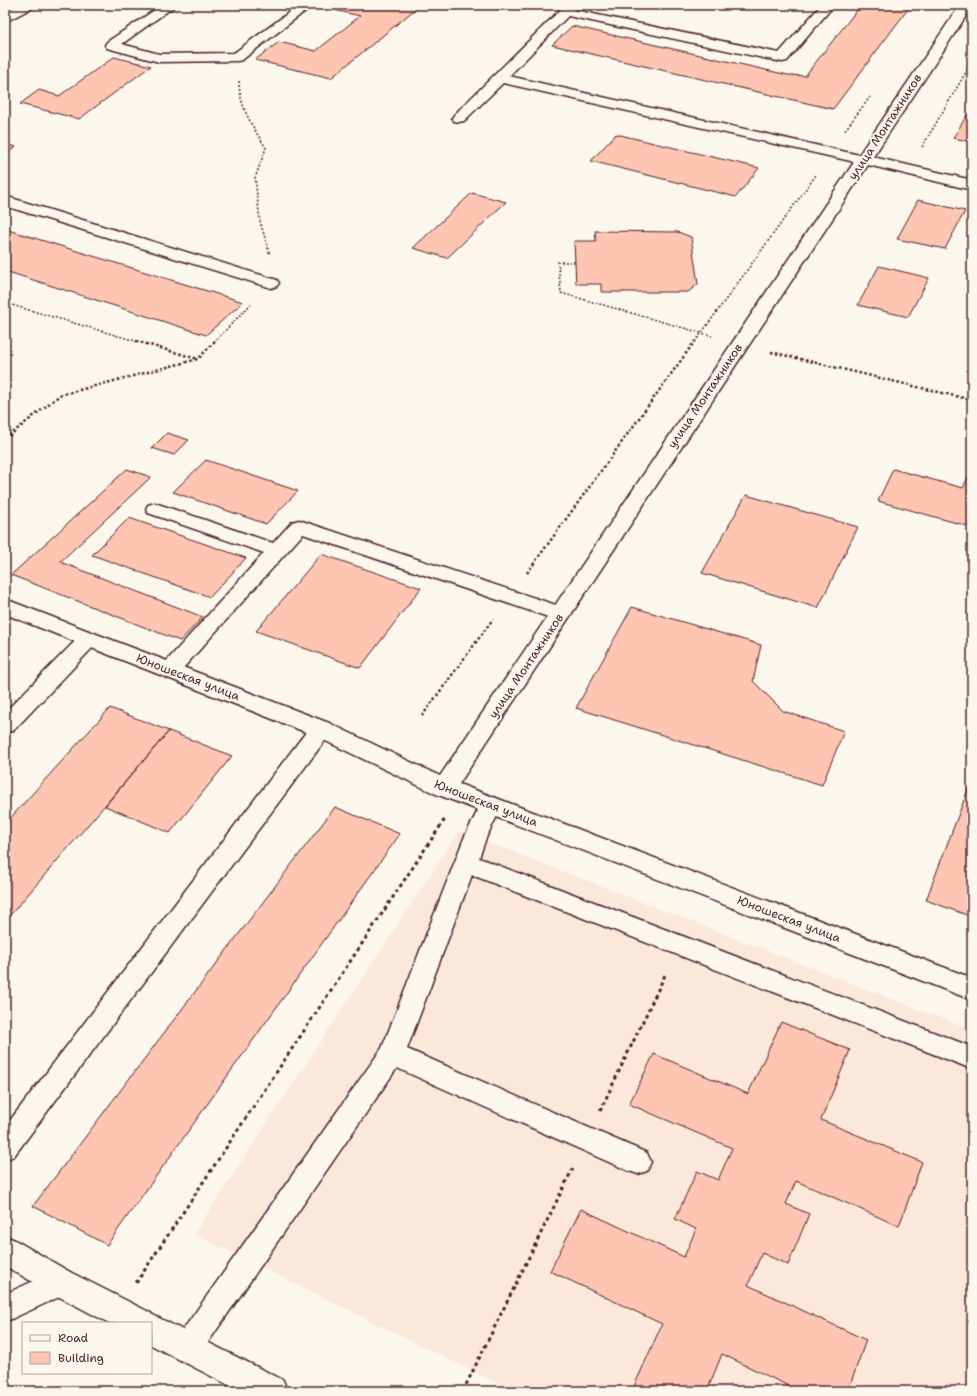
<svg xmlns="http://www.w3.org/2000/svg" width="977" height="1396" font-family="'Shantell Sans',sans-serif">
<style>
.built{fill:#fce8db}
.building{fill:#fec6b2;stroke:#4a1f2b}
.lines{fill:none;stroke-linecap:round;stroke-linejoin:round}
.service-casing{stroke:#4a1f2b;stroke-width:3}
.minor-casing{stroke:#4a1f2b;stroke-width:3}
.path-far2{stroke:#4a1f2b;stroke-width:1.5;stroke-dasharray:2 2;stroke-linecap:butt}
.path-far1{stroke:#4a1f2b;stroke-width:2.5;stroke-dasharray:2.5 2.5;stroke-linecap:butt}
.path{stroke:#4a1f2b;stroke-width:3;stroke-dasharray:3.5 3.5;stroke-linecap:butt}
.service{fill:#fbf7ec;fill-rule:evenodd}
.minor{fill:#fbf7ec;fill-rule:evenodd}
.labels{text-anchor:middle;stroke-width:4;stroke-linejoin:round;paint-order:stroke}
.street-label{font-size:12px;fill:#4a1f2b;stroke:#fbf7ec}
</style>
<rect width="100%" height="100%" fill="#fbf7ec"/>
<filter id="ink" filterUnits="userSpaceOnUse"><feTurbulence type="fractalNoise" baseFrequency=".025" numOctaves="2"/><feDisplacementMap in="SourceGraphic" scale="8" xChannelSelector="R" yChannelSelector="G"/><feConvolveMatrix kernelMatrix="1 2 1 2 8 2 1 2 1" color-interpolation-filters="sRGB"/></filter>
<g filter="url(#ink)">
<path class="built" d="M459,831L972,1030V1391H513L194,1234Z"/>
<path class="building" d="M331,5L419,6L331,78L255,60L279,42L316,51L360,16L326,8Z
M861,5H911L833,109L552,45L572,26L788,75L805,76Z
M114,57L151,66L79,119L20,104L39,90L59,96Z
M967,115H972V142L953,138Z
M616,134L759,168L736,197L591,161Z
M5,144L16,147L5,155Z
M472,193L506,202L447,258L413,248Z
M918,200L965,211L945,249L897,239Z
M5,229L243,302L206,335L5,271Z
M595,231L678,232L691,237L698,284L688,292H601V284H576L574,241H596Z
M879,266L929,278L908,317L858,305Z
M167,433L189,440L174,455L152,448Z
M206,460L298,491L266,524L173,492Z
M127,469L151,477L60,562L203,617L180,641L11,575Z
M893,469L963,488L972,469V524L971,527L878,501Z
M746,495L858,527L818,608L702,573Z
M129,518L246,558L210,597L92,555Z
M321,554L421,588L360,668L256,631Z
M632,607L761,645L753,681L783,711L844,731L822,785L576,708Z
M110,708L169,731L5,921V824Z
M169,731L232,756L170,833L105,806Z
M972,779V917L926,900Z
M335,807L400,834L107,1245L33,1206Z
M781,1022L850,1050L821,1120L922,1162L899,1226L796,1181L786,1204L809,1214L788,1265L762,1253L748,1285L866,1340L848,1391H799L722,1354L707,1391H632L662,1324L550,1271L581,1209L684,1257L696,1229L675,1219L697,1171L718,1180L732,1148L629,1104L654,1054L748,1094Z"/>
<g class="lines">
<g class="service-casing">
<path id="service" d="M162,5H176L122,44L159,54L234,53L299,5H313L242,60L237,61L159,62L107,48L105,45L107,42Z
M565,5H578L574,10L779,53L821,5H834L787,61L782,62L568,16L509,76L864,156L869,157L871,160L869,163L864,164L503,83L464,121L459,122L454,121L452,118L454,115Z
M5,196L277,280L279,283L277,286L271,288L265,286L5,206Z
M155,503L273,543L292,522L299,520L568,609L571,614L568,619L561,621L554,619L303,534L177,675L170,677L163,675L160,670L163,665L264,553L148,513L146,509L148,505Z
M89,632L96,634L99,639L96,644L13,731L5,733V712L82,634Z
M321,721L329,723L332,729L329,735L14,1156L5,1160V1127L313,723Z
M491,797L499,800L502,806L486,838L479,858L972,1047V1069L472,875L407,1049L647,1153L651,1162L647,1171L638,1174L629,1171L397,1068L198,1357L188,1361L178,1357L174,1347L178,1337L382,1048L464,838L483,800Z
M60,1269L70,1272L74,1282L70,1292L5,1322V1294Z"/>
</g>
<g class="minor-casing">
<path id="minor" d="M18,5H34L32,8L5,22V12Z
M960,5H972V7L873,157L972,180V190L868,165L459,784L972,978V1000L436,794L313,735L5,614V599L329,723L440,776Z
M5,1236L15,1240L70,1272L151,1313V1314L283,1380L287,1391H240L151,1345V1323H109L50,1292L5,1266Z"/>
</g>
<path class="path-far2" d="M239,81C239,107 253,127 266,148L255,178L260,221L270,255
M845,130L870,97
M922,147L972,62
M575,262H558L561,293L712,336
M5,303L139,342
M214,342L251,304
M695,342L816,175"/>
<path class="path-far1" d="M136,341L198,359
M771,352L972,400
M5,439L60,395L198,359L215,341
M527,573L695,341
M422,716L493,619"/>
<path class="path" d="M600,1111L666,973
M136,1283L445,819
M463,1391L573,1168"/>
<use href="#service" class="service"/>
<use href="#minor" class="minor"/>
</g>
</g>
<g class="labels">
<g class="street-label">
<text transform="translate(885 127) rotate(-57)" y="4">улица Монтажников</text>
<text transform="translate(705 396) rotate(-56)" y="4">улица Монтажников</text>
<text transform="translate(526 666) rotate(-56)" y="4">улица Монтажников</text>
<text transform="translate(188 677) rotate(21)" y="4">Юношеская улица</text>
<text transform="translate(486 803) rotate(21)" y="4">Юношеская улица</text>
<text transform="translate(789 919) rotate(21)" y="4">Юношеская улица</text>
</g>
</g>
<rect width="977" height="1396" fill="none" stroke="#fbf7ec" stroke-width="20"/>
<rect x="10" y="10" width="957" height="1376" fill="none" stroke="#4a1f2b" stroke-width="1.5" filter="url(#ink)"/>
<rect x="22" y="1322" width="130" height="52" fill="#fbf7ec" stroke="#b4a19f"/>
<rect x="30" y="1335" width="20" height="6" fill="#fbf7ec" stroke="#b4a19f"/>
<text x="58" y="1342" font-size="12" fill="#4a1f2b">Road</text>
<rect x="30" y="1352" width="20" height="12" fill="#fec6b2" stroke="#b4a19f"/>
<text x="58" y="1362" font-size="12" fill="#4a1f2b">Building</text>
</svg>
